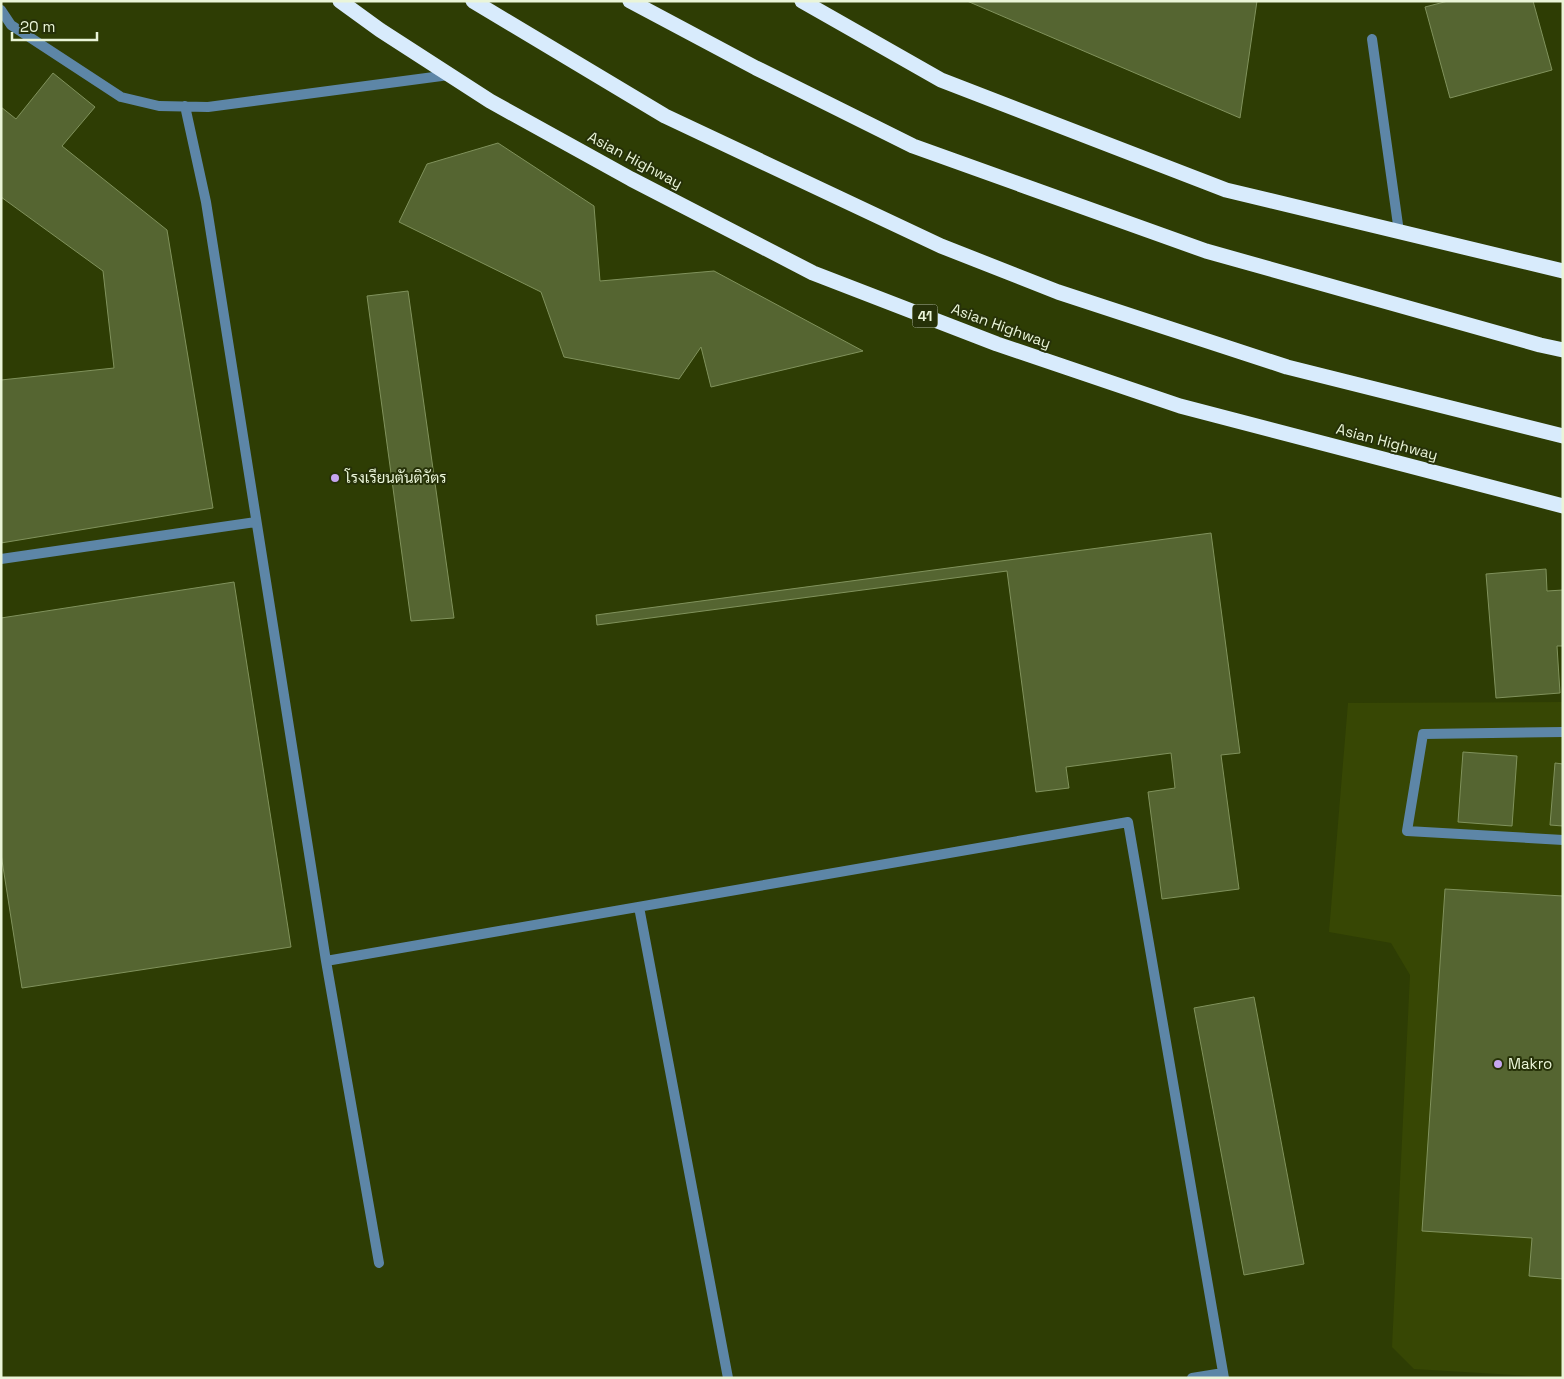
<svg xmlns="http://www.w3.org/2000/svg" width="1564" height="1379" font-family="'Space Grotesk',Sarabun,sans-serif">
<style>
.built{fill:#374704}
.building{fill:#556531;stroke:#80925c}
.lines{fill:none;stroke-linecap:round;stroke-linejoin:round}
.lane{stroke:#5d86a7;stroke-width:10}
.street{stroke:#5d86a7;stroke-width:10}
.highway{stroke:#d8ebfc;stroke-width:15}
.poi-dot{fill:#c6a6f0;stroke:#263108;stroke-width:2}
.labels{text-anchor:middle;stroke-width:4;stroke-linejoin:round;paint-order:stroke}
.shield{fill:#263108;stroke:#afba9a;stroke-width:1}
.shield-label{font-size:14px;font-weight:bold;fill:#eaf5d8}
.street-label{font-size:15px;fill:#eaf5d8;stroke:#263108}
.poi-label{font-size:15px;fill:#eaf5d8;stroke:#263108;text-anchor:start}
</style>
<rect width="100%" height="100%" fill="#2e3d04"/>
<path class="built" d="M1563,702V1378L1414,1369L1392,1347L1410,975L1391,943L1329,932L1348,703Z"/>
<path class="building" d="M967,1H1257L1240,118Z
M1448,1H1533L1552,70L1450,98L1425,7Z
M53,73L95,107L62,146L167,230L213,508L1,543V380L114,368L103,271L1,197V107L16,119Z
M498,143L594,206L600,281L714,271L863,351L711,387L701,347L679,379L564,357L541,292L399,222L427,164Z
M408,291L454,618L411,621L367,296Z
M1211,533L1240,753L1221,755L1239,889L1162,899L1148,792L1175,788L1171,753L1066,767L1069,788L1036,792L1007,571L597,625L596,615Z
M1546,569L1547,591L1563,590V646H1557L1560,693L1496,698L1486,574Z
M234,582L291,947L22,988L1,854V618Z
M1463,752L1517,756L1512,826L1458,822Z
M1555,763L1563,764V826L1550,825Z
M1445,889L1563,896V1279L1529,1276L1532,1238L1422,1231Z
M1254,997L1304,1264L1244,1275L1194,1008Z"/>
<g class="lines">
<path class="lane" d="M1,10L11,25L121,97L159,106L208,107L449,75
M185,106L206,202L326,961L379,1263
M1,559L256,522
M1563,732L1423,734L1407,831L1563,840
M639,907L728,1378
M326,961L1128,822L1224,1378
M1192,1378L1223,1373"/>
<path class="street" d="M1372,39L1399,232"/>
<path class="highway" d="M340,1L380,30L490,101L631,179L813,273L997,344L1180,406L1563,506
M473,1L665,116L941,246L1058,292L1287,367L1563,436
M630,1L756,68L913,146L1206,251L1540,345L1563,350
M802,1L941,80L1226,190L1563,271"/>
</g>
<g class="poi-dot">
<circle cx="335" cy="478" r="5"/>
<circle cx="1498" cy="1064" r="5"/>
</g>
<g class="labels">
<rect class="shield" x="912.5" y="304.5" width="25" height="23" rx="4"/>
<g class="shield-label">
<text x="925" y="321">41</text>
</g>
<g class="street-label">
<text transform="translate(635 160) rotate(28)" y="5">Asian Highway</text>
<text transform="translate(1001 326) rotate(20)" y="5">Asian Highway</text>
<text transform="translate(1387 442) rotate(15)" y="5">Asian Highway</text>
</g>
<g class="poi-label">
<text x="345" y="483">โรงเรียนตันติวัตร</text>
<text x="1508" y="1069">Makro</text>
</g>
</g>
<rect width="1564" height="1379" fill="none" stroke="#eaf5d8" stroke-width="5"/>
<path d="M12 32v8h85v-8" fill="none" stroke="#eaf5d8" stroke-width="2.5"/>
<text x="20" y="32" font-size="15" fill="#eaf5d8" stroke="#263108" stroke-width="4" paint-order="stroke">20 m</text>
</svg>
